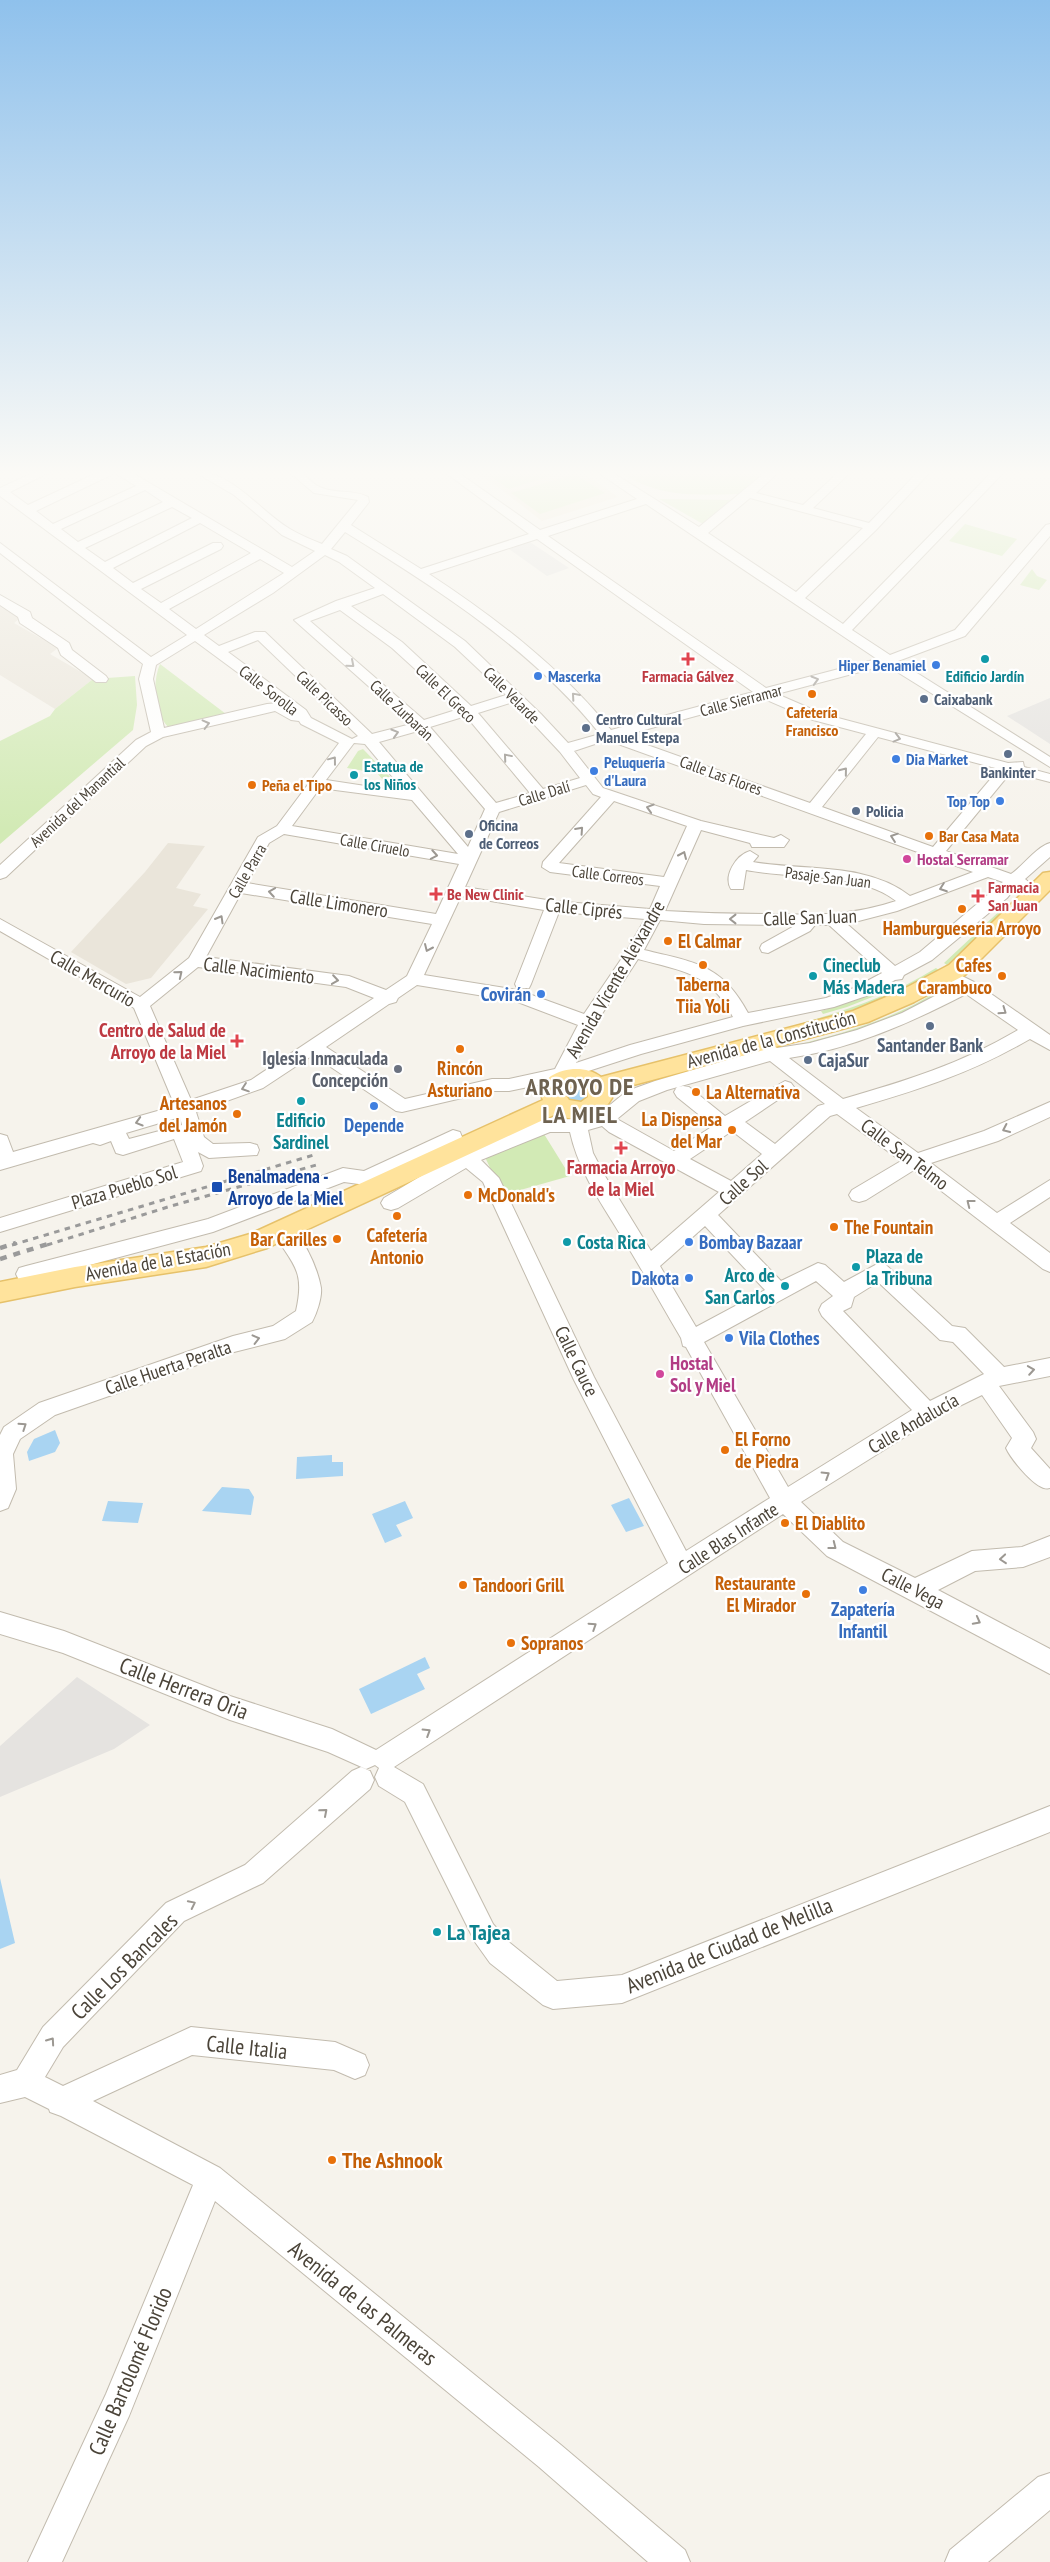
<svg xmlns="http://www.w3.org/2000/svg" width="1050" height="2562" font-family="'PT Sans Narrow',sans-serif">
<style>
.residential{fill:#eae5da}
.education{fill:#efe8d6}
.green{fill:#d2eab5}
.parking{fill:#e5e3e0}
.water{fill:#a9d4f2}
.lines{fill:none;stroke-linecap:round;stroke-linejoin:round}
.minor-casing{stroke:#c2bbae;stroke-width:2}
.major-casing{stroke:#e6c16a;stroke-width:3}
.minor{fill:#fff;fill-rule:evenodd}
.major{fill:#ffe39c;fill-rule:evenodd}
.rail-far1{stroke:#9a9a9a;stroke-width:3;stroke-dasharray:5.5 5.5;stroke-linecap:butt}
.rail{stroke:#9a9a9a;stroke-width:4.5;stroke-dasharray:7 7;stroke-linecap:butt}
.oneway{stroke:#9c9892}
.health-dot{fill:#e0444e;stroke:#fff;stroke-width:2}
.culture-dot{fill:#0f9aa8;stroke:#fff;stroke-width:2}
.shop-dot{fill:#3f7fe0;stroke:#fff;stroke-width:2}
.food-dot{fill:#e8710a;stroke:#fff;stroke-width:2}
.service-dot{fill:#5c6f8a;stroke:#fff;stroke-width:2}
.hotel-dot{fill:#d1479c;stroke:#fff;stroke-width:2}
.worship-dot{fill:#6b7280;stroke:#fff;stroke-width:2}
.transit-dot{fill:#1a4fb4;stroke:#fff;stroke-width:2}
.labels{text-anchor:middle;stroke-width:4.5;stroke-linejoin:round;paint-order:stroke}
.far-shop-label{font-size:16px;font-weight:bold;fill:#366cbe;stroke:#fff;text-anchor:start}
.far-health-label{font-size:16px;font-weight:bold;fill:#be3a42;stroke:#fff;text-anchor:start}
.far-culture-label{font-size:16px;font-weight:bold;fill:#0d838f;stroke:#fff}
.far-street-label{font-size:16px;fill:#4b4439;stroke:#fff}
.far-service-label{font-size:16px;font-weight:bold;fill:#4e5e75;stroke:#fff;text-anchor:start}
.far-food-label{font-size:16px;font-weight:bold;fill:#c56008;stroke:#fff;text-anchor:start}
.far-hotel-label{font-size:16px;font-weight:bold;fill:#b23c85;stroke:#fff;text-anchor:start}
.street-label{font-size:19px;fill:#4b4439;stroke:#fff}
.food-label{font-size:19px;font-weight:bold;fill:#c56008;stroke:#fff;text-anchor:start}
.culture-label{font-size:19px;font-weight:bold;fill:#0d838f;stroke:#fff;text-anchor:start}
.shop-label{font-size:19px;font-weight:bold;fill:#366cbe;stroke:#fff;text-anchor:end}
.health-label{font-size:19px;font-weight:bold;fill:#be3a42;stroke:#fff;text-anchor:end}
.service-label{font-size:19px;font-weight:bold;fill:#4e5e75;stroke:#fff}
.worship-label{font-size:19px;font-weight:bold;fill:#5b616d;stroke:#fff;text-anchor:end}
.transit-label{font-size:19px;font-weight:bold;fill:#164399;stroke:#fff;text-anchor:start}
.hotel-label{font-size:19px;font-weight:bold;fill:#b23c85;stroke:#fff;text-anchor:start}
.near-street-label{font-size:22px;fill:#4b4439;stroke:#fff}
.near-culture-label{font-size:22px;font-weight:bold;fill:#0d838f;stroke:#fff;text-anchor:start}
.near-food-label{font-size:22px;font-weight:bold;fill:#c56008;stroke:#fff;text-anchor:start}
.district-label{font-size:24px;font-weight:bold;letter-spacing:1px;fill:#6e6250;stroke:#fff}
</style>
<rect width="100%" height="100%" fill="#f6f3ec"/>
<path class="residential" d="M0,607L20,618L14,623L58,648L50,654L93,679L55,709L0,675Z
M168,843L205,846L176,888L201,894L193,906L208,909L151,978L126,984L71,952L145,872Z"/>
<path class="education" d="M464,471H581L618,497L542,521L494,484L476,474Z"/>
<path class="green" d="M505,471H566L509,489L490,476Z
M618,471H766L739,494C692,495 659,498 618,471Z
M575,474L605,493L540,514L511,493Z
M659,499L734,500L703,524Z
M965,524L1017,539L1002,556L949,541Z
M1032,569L1037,576L1047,580L1039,590L1020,585Z
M160,664L226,714L168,727C154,713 152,682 160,664Z
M135,676L137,705L133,730L0,844V741L50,716L55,709L93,679Z
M363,749L398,785L399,790L390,788L377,773L347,768L358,751Z
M1007,904L1010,906L947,965L944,963Z
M936,968L940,971C891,1000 844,1014 790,1029L789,1027C843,1011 888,998 936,968Z
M891,985L895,988L847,1007L823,1014L821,1011L844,1004Z
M942,988L945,990C906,1018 845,1034 799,1047L796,1045C845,1033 900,1017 942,988Z
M544,1134L570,1176L503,1195L483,1153Z"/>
<path class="parking" d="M530,542L569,568L547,576L509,549Z
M1050,698V744L1007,716Z
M77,1677L150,1725L114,1749L0,1797V1746Z"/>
<path class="water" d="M569,1089L581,1090L585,1095V1100L572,1105L563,1092Z
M55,1430L60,1443L55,1452L29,1461L27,1452L34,1439Z
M332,1455V1462H343V1476L296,1479L297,1457Z
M222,1487L249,1489L254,1497L251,1515L202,1511Z
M629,1498L644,1526L626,1532L611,1505Z
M108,1501L143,1503L138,1523L102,1521Z
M405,1501L413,1518L396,1525L402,1536L385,1543L372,1514Z
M425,1657L430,1668L417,1674L425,1689L371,1714L359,1689Z
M0,1878L15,1943L0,1949Z"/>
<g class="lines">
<g class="minor-casing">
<path id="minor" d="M37,471H52L10,492L28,505L101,471H129L292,567L315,551L282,535L234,495L193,471C233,471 258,510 290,529C300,535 312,540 322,544L358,500L314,493L288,471C310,471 306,482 322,488C337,494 353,489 368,497L369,502L351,525L421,569L529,534L443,471H456L540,530L637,499L596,471H610L699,527L767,471H780L756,493L803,505L840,471H852L813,508L869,523L919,471H931L876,530L805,598L843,624L993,471H1005L852,630L890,655L955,630L1046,525L1050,524V536L965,636L898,661L1050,757V767L886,665L777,694L823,714L1008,763L1023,762L1024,767L1050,774V782L1011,772L946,851L1011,874C1023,866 1036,847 1050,843V857L1025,879L1031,884L1029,887H1016L1007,898L932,960L904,975L902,979L895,980L866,996L834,1007L743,1026L641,1054L573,1076L571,1082L565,1084L557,1081L509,1091H492L402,1112L396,1111L313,1055L263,1088L196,1112L204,1137L213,1144L250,1143L257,1145L259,1150L257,1155L209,1158L198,1152L203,1166L201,1171L0,1232V1218L183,1162L174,1139L123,1155L116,1153L111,1141L100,1145L93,1143L0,1170V1134L7,1136L13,1152L175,1106L134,1008L0,931V919L140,997L189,958L258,837L277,826L339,743L301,724L299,721L291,720L275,711L163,737L146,746L6,877L0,879V865L136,740L151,732L139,679L143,664L0,553V543L151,657L187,635L0,496V488ZM115,473L136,486L53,524L36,511ZM145,490L163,502L78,542L61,529ZM750,498L863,528L796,592L708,533ZM646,504L877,659L766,688L548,536ZM172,507L192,518L105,562L85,548ZM200,523L251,553L161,603L141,589L221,549L223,546L221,543H213L133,583L113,568ZM345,532C436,588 532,649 600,734L568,743L541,714L465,641L347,556L331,549ZM537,539L753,692L611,730C561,668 496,618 429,574ZM325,555L339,562L375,588L336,601L294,620L411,724L372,734L265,632H255L219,646L204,635L273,593ZM260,559L284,573L196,629L169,609ZM383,594L455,647L506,695L471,706L402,642L351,606ZM340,610L392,648L459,709L424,720L310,621ZM258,640L358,736L352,739L311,718L306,710L228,652ZM195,641L279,703L267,704L164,728L153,679L156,665ZM762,698L813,720L866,734L810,803L622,736ZM513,702L560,752L580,778L543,789L478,713ZM466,716L530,793L496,803L430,727ZM418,731L485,809L468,847L379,742ZM878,737L999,769L933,847L822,807ZM607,740L973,872L910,896C867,862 805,871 753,862L758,856L750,851C736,855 723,876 731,889H743L746,870C791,879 860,872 896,901C852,916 814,915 768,914C734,914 700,913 665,911L701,830L750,843L752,847H784L789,840L781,835L774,838L701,821L603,788L574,751ZM354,743L365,744L405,792L326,780ZM586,785L593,794L601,797L543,862L542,867L550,872L660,886L650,909L553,901L465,887L499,812ZM320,788L412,800L458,854L292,826ZM614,801L687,826L664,877L559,863ZM284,834L459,864L436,914L247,883L269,843ZM988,877L1003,882L920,952L895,966L847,924L897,911ZM241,893L432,924L407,976L386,990L349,976L206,957ZM461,896L544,910L515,984L517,988H529L531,984L559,912L645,919L626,952L584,1014L518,990L424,975ZM660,920L704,924L796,925L762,944L760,948L762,952L768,953L810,931L815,925H829L882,973L854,988L826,998L748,1013C722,964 694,962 644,950ZM638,959C683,971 710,973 733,1017L630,1045L576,1063L596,1023ZM198,967L346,987L374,998L251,1080L191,1100L150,1006ZM417,985L515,1001L578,1025L555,1069L509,1079H492L405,1099L326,1047L389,1004L396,1002L398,998ZM180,1117L182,1125L129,1139L126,1133Z
M0,595L30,612L32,618L69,643L72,650L106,676L108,679L106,682H96L61,655L58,648L20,623L18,617L0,605Z
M956,973L974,982L1050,1035V1050L1030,1039C971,1073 921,1089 856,1108L918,1153L984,1131L1050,1102V1117L998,1141L931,1163L997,1213L1050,1180V1197L1010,1223L1050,1253V1272L1043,1269L914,1170L866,1200L859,1202L852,1200L849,1195L852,1190L901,1161L837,1114L830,1116L718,1215L781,1281L818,1263L825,1265L844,1282L879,1263L886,1265L952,1326L965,1328L1004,1367L1050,1358V1376L999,1386L1033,1432L1036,1439L1031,1448L1050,1469V1488C1038,1493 1011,1459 1006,1448L1012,1438L982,1395L935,1418L801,1502L843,1542L915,1578L972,1551L1022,1547L1050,1536V1557L1023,1567L975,1571L938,1590L1050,1649V1674L827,1556L783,1514L394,1767L423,1784L493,1924L510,1943L557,1981L622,1975L1050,1806V1832L622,2003L553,2009L543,2005L490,1963L475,1942L405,1802L379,1786L375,1777L379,1768L375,1765L366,1769L328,1752L230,1720L63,1653L0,1634V1612L64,1631L230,1696L332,1729L376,1750L668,1563L574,1380L483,1182L466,1168L398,1208L391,1210L384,1208L381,1203L384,1198L460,1153L542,1120L578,1119L599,1114L627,1091L655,1081L758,1051L756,1047L759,1043L765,1041L777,1048L810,1043L857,1030L902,1013L954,986L948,979L950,975ZM966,994L1018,1030C958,1065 908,1080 843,1099L789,1058C852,1049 910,1023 966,994ZM770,1061L825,1104L818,1106L775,1144L745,1122L791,1091L794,1087L791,1083L785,1081L725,1116L689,1087L683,1086L677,1087L674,1092L677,1097L713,1126L674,1151L617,1119L639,1101L667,1090ZM602,1126L609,1132L719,1192L651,1251L605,1176L593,1153L588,1130ZM732,1131L762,1154L731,1181L690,1159ZM550,1132H570C579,1173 604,1207 625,1242C644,1273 662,1306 681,1338L683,1346L686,1347L770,1498L686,1551L594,1377L499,1178L481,1160ZM705,1226L765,1290L696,1327L660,1266ZM816,1281L833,1296L822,1304L819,1310L822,1316L912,1410L788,1487L704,1342ZM878,1282L940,1340L953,1342L984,1374L930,1401L843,1311L851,1307L854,1297Z
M453,1130L460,1132L462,1137L460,1142L373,1183L366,1185L344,1182L213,1232L26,1282L19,1280L16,1274L19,1268L26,1266L208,1219L343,1168L364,1171Z
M282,1223C301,1228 318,1269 321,1288C322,1297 317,1313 312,1322L285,1339L234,1352L55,1415L20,1439L13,1454L16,1489L8,1508L0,1511V1435L4,1427L39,1403L233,1336L273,1326L296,1311C306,1268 291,1264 272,1230L275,1225Z
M361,1767L370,1771L374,1780L370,1789L263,1883L184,1921L63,2047L45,2077L63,2086L191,2027L335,2042L365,2055L369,2065L365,2075L355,2079L334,2070L192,2055L93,2101L220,2168L561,2445L685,2550L690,2562H648L539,2467L215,2201L129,2416L62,2562H28L106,2394L193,2185L61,2116L50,2112L49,2109L25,2097L0,2103V2075L17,2070L43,2027L166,1903L245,1865L352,1771Z
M1050,2473V2510L988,2562H945L950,2550L1038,2477Z"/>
</g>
<g class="major-casing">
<path id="major" d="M1050,872V890L965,975L914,1002L868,1022L611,1091L612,1098C600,1119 578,1124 556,1114L267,1248L206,1267L75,1287L0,1302V1282L75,1267L206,1247L250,1234L543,1100L540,1093C543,1088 546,1079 551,1076C566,1067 587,1066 601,1077L853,1011L898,992L949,965L1043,873ZM575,1085L582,1086L587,1091L588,1097L581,1102L569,1100L564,1093L566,1089Z"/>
</g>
<use href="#minor" class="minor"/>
<use href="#major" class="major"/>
<path class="rail-far1" d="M12,1245L317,1154
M47,1245L171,1206L320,1164"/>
<path class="rail" d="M0,1248L16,1243
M0,1259L51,1243"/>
</g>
<defs><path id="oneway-chevron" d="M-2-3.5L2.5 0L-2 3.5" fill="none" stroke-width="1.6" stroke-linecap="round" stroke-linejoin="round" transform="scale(1.25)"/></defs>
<g class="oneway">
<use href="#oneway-chevron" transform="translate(351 664) rotate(41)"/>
<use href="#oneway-chevron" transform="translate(815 680) rotate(-16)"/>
<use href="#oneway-chevron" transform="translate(575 696) rotate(-131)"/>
<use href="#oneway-chevron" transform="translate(206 724) rotate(-14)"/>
<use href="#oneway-chevron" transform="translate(395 733) rotate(-17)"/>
<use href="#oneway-chevron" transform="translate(897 738) rotate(15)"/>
<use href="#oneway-chevron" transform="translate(507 757) rotate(-130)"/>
<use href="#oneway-chevron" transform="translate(333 760) rotate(-53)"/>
<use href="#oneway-chevron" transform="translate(844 771) rotate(-51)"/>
<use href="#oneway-chevron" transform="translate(650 808) rotate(-163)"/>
<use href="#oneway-chevron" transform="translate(580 830) rotate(-48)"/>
<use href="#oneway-chevron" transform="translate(894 837) rotate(-161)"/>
<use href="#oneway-chevron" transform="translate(434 855) rotate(10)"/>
<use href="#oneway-chevron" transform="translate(683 855) rotate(-66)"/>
<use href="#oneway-chevron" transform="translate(943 888) rotate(160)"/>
<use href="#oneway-chevron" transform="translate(272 892) rotate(-171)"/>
<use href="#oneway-chevron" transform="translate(220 919) rotate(-60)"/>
<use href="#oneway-chevron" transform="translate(733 919) rotate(-180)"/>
<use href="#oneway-chevron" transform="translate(428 948) rotate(114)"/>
<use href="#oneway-chevron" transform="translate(179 974) rotate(-39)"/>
<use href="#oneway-chevron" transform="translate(335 980) rotate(8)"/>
<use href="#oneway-chevron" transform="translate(1003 1011) rotate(35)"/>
<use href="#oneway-chevron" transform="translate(245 1088) rotate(161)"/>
<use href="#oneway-chevron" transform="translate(139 1122) rotate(164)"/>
<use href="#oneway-chevron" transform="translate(1006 1129) rotate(155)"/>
<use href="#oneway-chevron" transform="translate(970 1203) rotate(-142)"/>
<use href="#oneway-chevron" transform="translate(256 1339) rotate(-14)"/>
<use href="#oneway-chevron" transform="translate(1031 1370) rotate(-9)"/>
<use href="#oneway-chevron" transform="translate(23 1426) rotate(-34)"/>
<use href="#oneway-chevron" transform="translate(826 1475) rotate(-32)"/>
<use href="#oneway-chevron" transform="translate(833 1546) rotate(38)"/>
<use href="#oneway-chevron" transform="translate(1003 1559) rotate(175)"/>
<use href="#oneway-chevron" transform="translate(977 1621) rotate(28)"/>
<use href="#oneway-chevron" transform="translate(593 1626) rotate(-33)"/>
<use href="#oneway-chevron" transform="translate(427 1732) rotate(-32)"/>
<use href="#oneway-chevron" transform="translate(324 1812) rotate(-41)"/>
<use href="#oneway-chevron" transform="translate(192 1904) rotate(-26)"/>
<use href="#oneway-chevron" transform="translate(51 2041) rotate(-55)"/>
</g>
<linearGradient id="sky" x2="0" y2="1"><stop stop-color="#8fc1ec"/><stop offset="0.57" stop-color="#fbfaf6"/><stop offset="1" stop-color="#fbfaf6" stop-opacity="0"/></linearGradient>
<rect width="1050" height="830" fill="url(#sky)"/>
<g class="health-dot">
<path d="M685.5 651.5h5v5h5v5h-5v5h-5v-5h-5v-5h5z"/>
<path d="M433.5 886.5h5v5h5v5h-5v5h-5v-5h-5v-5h5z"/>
<path d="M975.5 888.5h5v5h5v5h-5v5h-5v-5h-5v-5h5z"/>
<path d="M234.5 1033.5h5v5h5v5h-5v5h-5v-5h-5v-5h5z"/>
<path d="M618.5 1140.5h5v5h5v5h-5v5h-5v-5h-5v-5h5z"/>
</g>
<g class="culture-dot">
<circle cx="985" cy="659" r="5"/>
<circle cx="354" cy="775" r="5"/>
<circle cx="813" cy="976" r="5"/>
<circle cx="301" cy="1101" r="5"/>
<circle cx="567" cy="1242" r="5"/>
<circle cx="856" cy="1267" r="5"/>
<circle cx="785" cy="1286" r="5"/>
<circle cx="437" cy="1932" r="5"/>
</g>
<g class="shop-dot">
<circle cx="936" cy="665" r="5"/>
<circle cx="538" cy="676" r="5"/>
<circle cx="896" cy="759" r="5"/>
<circle cx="594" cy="771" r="5"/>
<circle cx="1000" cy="801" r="5"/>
<circle cx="541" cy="994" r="5"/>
<circle cx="374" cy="1106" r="5"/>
<circle cx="689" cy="1242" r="5"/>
<circle cx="689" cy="1278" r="5"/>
<circle cx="729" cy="1338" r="5"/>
<circle cx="863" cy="1590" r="5"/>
</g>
<g class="food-dot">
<circle cx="812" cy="694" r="5"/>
<circle cx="252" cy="785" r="5"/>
<circle cx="929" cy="836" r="5"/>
<circle cx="962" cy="909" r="5"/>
<circle cx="668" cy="941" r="5"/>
<circle cx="703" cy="965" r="5"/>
<circle cx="1002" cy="976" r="5"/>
<circle cx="460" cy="1049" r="5"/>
<circle cx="696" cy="1092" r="5"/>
<circle cx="237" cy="1114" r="5"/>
<circle cx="732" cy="1130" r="5"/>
<circle cx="468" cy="1195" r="5"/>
<circle cx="397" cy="1216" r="5"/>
<circle cx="834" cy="1227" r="5"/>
<circle cx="337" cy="1239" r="5"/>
<circle cx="725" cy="1450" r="5"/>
<circle cx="785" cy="1523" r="5"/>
<circle cx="463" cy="1585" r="5"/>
<circle cx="806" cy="1594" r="5"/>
<circle cx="511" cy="1643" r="5"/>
<circle cx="332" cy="2160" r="5"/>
</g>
<g class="service-dot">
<circle cx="924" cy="699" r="5"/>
<circle cx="586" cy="728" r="5"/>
<circle cx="1008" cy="754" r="5"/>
<circle cx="856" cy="811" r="5"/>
<circle cx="469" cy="834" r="5"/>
<circle cx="930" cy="1026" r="5"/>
<circle cx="808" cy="1060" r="5"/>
</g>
<g class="hotel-dot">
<circle cx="907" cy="859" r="5"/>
<circle cx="660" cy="1374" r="5"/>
</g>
<circle class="worship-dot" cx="398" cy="1069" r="5"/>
<rect class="transit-dot" x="211" y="1181" width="12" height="12" rx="2.5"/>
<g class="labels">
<g class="far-shop-label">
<text x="926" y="671" text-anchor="end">Hiper Benamiel</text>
<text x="548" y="682">Mascerka</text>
<text x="906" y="765">Dia Market</text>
<text x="604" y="768">Peluquería<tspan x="604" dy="18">d'Laura</tspan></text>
<text x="990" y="807" text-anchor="end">Top Top</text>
</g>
<g class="far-health-label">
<text x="688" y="682" text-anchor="middle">Farmacia Gálvez</text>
<text x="988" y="893">Farmacia<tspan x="988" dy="18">San Juan</tspan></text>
<text x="447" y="900">Be New Clinic</text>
</g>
<g class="far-culture-label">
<text x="985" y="682">Edificio Jardín</text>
<text x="364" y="772" text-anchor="start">Estatua de<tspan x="364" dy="18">los Niños</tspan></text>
</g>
<g class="far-street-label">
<text transform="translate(269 690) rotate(38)" y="6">Calle Sorolla</text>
<text transform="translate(446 693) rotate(44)" y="6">Calle El Greco</text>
<text transform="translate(512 695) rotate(45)" y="6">Calle Velarde</text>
<text transform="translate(325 698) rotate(44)" y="6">Calle Picasso</text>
<text transform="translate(741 700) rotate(-15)" y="6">Calle Sierramar</text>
<text transform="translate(402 710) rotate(43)" y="6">Calle Zurbarán</text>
<text transform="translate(721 775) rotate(20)" y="6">Calle Las Flores</text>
<text transform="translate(544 793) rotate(-17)" y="6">Calle Dalí</text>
<text transform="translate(77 802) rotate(-43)" y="6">Avenida del Manantial</text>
<text transform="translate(375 845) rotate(10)" y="6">Calle Ciruelo</text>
<text transform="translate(247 871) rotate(-60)" y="6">Calle Parra</text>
<text transform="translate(608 875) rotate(7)" y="6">Calle Correos</text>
<text transform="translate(828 877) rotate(7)" y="6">Pasaje San Juan</text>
</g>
<g class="far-service-label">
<text x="934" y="705">Caixabank</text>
<text x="596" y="725">Centro Cultural<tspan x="596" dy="18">Manuel Estepa</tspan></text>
<text x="1008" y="778" text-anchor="middle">Bankinter</text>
<text x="866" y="817">Policia</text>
<text x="479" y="831">Oficina<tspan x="479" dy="18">de Correos</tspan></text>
</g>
<g class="far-food-label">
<text x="812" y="718" text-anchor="middle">Cafetería<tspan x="812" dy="18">Francisco</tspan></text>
<text x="262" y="791">Peña el Tipo</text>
<text x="939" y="842">Bar Casa Mata</text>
</g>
<g class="far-hotel-label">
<text x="917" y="865">Hostal Serramar</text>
</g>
<g class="street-label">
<text transform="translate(339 903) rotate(9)" y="7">Calle Limonero</text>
<text transform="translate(584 908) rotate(6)" y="7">Calle Ciprés</text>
<text transform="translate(810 917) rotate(-2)" y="7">Calle San Juan</text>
<text transform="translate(259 970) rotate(7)" y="7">Calle Nacimiento</text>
<text transform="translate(93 978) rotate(30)" y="7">Calle Mercurio</text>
<text transform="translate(615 979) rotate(-60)" y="7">Avenida Vicente Aleixandre</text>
<text transform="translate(771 1039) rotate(-15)" y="7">Avenida de la Constitución</text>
<text transform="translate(905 1154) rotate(37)" y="7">Calle San Telmo</text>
<text transform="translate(743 1182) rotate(-42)" y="7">Calle Sol</text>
<text transform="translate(124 1187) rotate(-17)" y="7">Plaza Pueblo Sol</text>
<text transform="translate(158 1261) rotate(-10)" y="7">Avenida de la Estación</text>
<text transform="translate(577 1361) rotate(64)" y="7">Calle Cauce</text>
<text transform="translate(168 1367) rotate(-19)" y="7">Calle Huerta Peralta</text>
<text transform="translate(913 1423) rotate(-30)" y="7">Calle Andalucía</text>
<text transform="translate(728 1538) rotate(-33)" y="7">Calle Blas Infante</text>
<text transform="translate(913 1588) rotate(27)" y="7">Calle Vega</text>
</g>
<g class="food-label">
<text x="962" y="935" text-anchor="middle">Hamburgueseria Arroyo</text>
<text x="678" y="948">El Calmar</text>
<text x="992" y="972" text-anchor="end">Cafes<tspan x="992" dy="22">Carambuco</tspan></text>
<text x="703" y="991" text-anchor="middle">Taberna<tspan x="703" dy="22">Tiia Yoli</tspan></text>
<text x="460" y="1075" text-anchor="middle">Rincón<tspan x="460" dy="22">Asturiano</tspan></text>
<text x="706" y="1099">La Alternativa</text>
<text x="227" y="1110" text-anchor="end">Artesanos<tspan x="227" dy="22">del Jamón</tspan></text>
<text x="722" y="1126" text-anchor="end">La Dispensa<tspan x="722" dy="22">del Mar</tspan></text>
<text x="478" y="1202">McDonald's</text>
<text x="844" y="1234">The Fountain</text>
<text x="397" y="1242" text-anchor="middle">Cafetería<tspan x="397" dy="22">Antonio</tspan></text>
<text x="327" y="1246" text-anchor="end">Bar Carilles</text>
<text x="735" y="1446">El Forno<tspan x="735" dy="22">de Piedra</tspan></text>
<text x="795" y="1530">El Diablito</text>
<text x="796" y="1590" text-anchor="end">Restaurante<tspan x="796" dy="22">El Mirador</tspan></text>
<text x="473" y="1592">Tandoori Grill</text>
<text x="521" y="1650">Sopranos</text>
</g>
<g class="culture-label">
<text x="823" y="972">Cineclub<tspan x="823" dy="22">Más Madera</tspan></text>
<text x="301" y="1127" text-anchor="middle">Edificio<tspan x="301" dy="22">Sardinel</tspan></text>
<text x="577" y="1249">Costa Rica</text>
<text x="866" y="1263">Plaza de<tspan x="866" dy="22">la Tribuna</tspan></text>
<text x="775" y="1282" text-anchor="end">Arco de<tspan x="775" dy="22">San Carlos</tspan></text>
</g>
<g class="shop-label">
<text x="531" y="1001">Covirán</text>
<text x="374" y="1132" text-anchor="middle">Depende</text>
<text x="699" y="1249" text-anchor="start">Bombay Bazaar</text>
<text x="679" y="1285">Dakota</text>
<text x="739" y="1345" text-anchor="start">Vila Clothes</text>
<text x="863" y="1616" text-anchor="middle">Zapatería<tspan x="863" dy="22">Infantil</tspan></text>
</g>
<g class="health-label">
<text x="226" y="1037">Centro de Salud de<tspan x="226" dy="22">Arroyo de la Miel</tspan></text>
<text x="621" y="1174" text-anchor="middle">Farmacia Arroyo<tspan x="621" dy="22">de la Miel</tspan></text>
</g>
<g class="service-label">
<text x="930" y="1052">Santander Bank</text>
<text x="818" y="1067" text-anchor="start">CajaSur</text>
</g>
<g class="worship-label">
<text x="388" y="1065">Iglesia Inmaculada<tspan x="388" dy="22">Concepción</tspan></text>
</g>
<g class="transit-label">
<text x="228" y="1183">Benalmadena -<tspan x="228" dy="22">Arroyo de la Miel</tspan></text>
</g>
<g class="hotel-label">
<text x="670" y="1370">Hostal<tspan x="670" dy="22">Sol y Miel</tspan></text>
</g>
<g class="near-street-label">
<text transform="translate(184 1688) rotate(21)" y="8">Calle Herrera Oria</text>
<text transform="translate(729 1945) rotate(-22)" y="8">Avenida de Ciudad de Melilla</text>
<text transform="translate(124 1966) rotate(-45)" y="8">Calle Los Bancales</text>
<text transform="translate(247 2047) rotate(6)" y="8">Calle Italia</text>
<text transform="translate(363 2303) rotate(39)" y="8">Avenida de las Palmeras</text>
<text transform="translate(130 2371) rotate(-67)" y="8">Calle Bartolomé Florido</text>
</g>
<g class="near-culture-label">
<text x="447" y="1940">La Tajea</text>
</g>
<g class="near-food-label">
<text x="342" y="2168">The Ashnook</text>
</g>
<g class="district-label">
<text x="580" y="1095">ARROYO DE<tspan x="580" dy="28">LA MIEL</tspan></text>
</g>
</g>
</svg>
